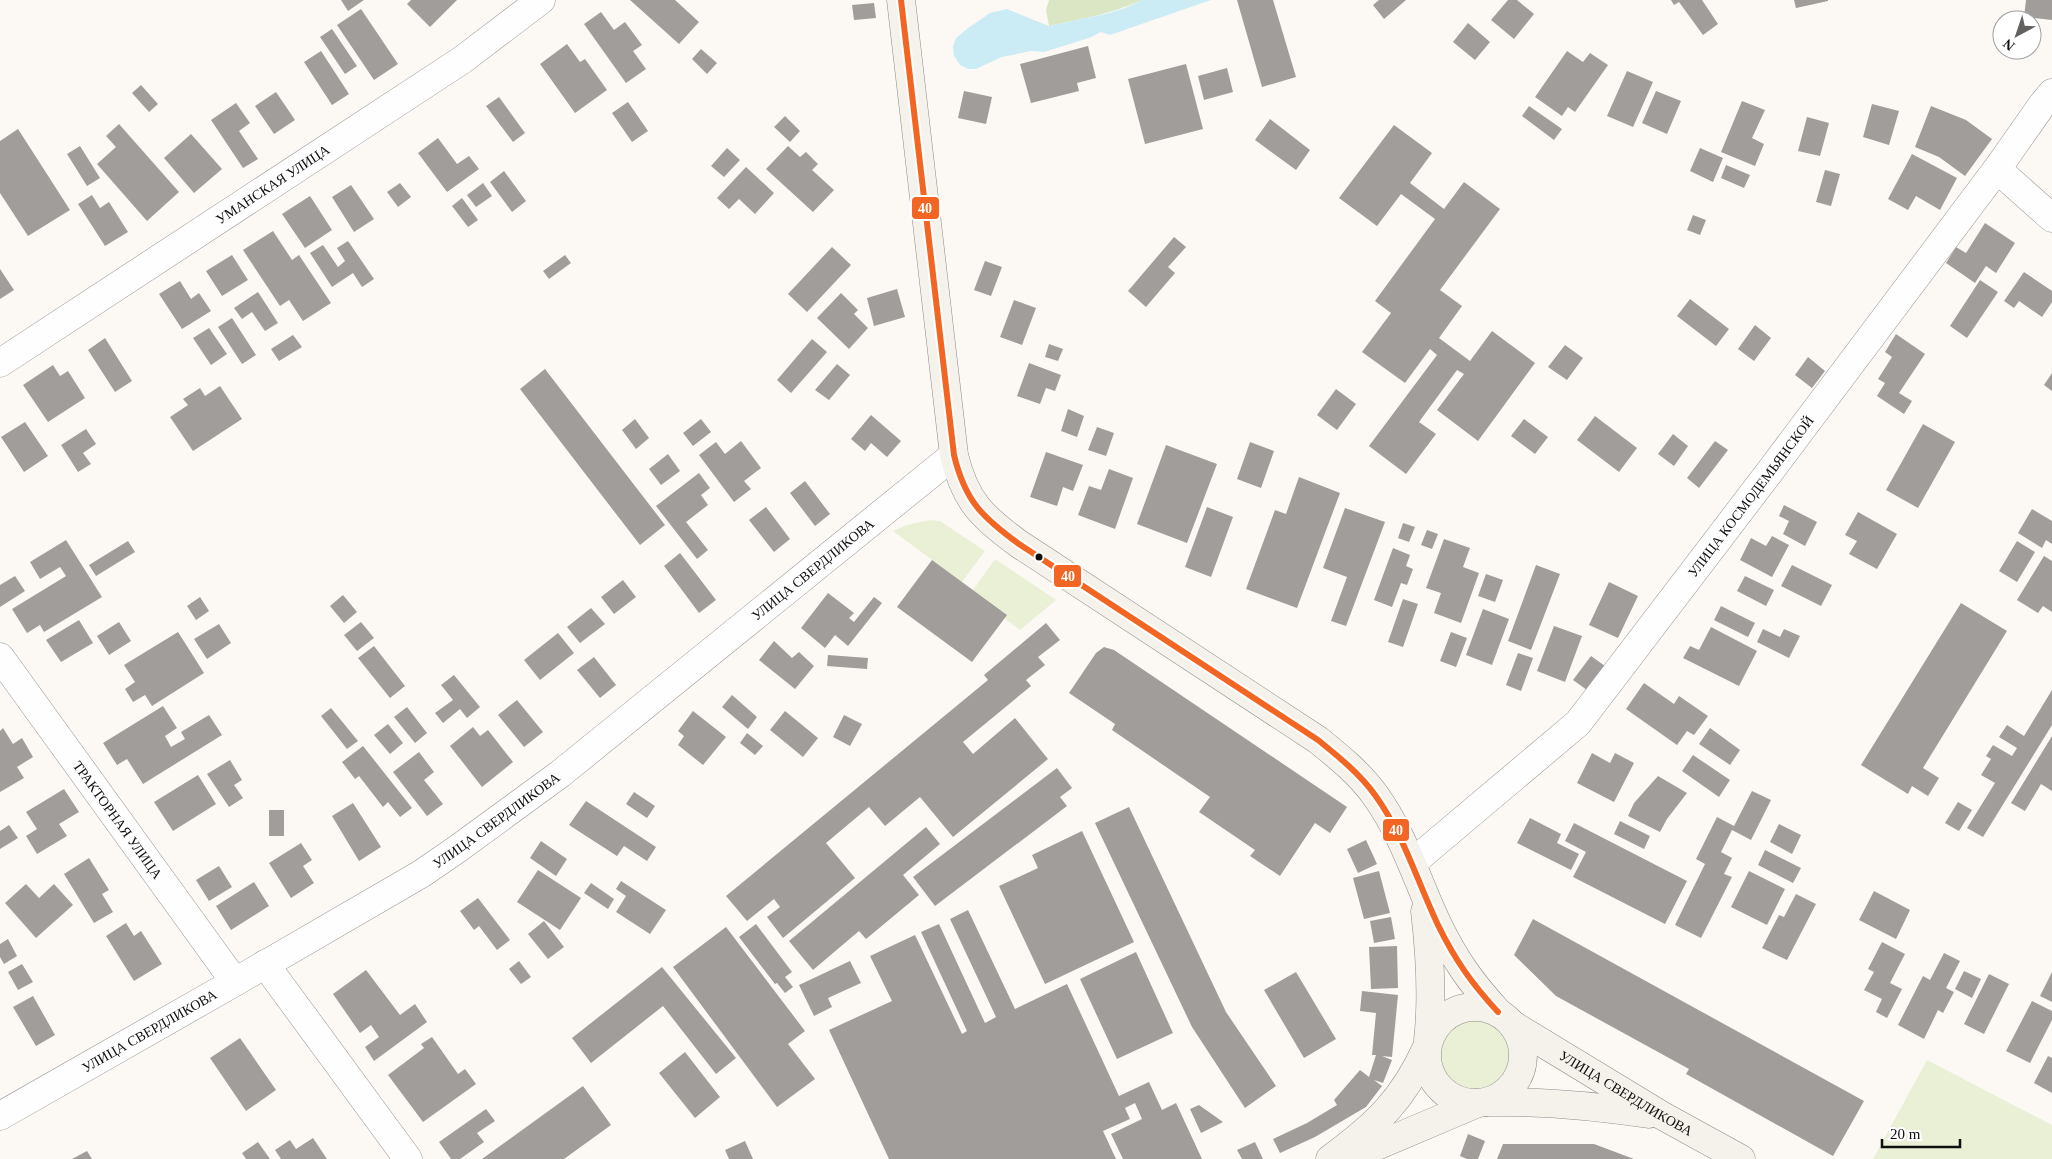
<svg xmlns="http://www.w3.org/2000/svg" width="2052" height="1159" font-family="'Times New Roman',serif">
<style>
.green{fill:#e9f0d6}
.forest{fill:#dbe7c4}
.water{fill:#ccecf5}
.building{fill:#a09d9a}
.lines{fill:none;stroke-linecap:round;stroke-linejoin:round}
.street-casing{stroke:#969493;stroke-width:29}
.secondary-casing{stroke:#8c8b89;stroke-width:29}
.street{stroke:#fffefe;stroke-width:28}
.secondary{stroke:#f5f2eb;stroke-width:28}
.bus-1-casing{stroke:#fff;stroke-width:10}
.bus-1{stroke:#f26522;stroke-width:6}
.bus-dot{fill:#0f0f0f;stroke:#fff;stroke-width:2}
.labels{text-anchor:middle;stroke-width:5;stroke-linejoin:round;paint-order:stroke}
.street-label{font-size:14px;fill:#0f0f0f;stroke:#fff}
.line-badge{stroke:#fff;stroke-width:2}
.badge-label{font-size:14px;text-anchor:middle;font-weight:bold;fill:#fff}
</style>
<rect width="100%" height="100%" fill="#fcf9f5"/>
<path class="green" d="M930,520L940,521L985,551L962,582L893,531L907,525Z
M995,559L1056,600L1020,630L1004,618L1006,614L973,590Z
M1437 1055a36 36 0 1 1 72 0a36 36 0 1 1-72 0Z
M1927,1060L2052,1125V1159H1873Z"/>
<path class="forest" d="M1049,0H1142C1112,14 1080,19 1049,26L1046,10Z"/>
<path class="water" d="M1142,0H1211L1110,35L1101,32L1089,38L1044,52L1031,51L1002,57L976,69H968L960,65L954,56L953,46L956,38L968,28L990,13L1007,9L1049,26L1105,14L1125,8Z"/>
<path class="building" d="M341,0H364L348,11Z
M411,0H457L430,27L407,4Z
M630,0H675L699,22L679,44Z
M1237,0H1273L1296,77L1262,87Z
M1379,0H1406L1384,19L1373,5Z
M1508,0H1517L1534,14L1514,39L1491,20Z
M1671,0H1702L1718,24L1703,35L1679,2L1674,5Z
M1794,0H1828V1L1796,8Z
M2026,0H2052V20L2024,17Z
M874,3L876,18L854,20L852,5Z
M361,9L398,64L374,80L337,25Z
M601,12L614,30L625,22L642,45L633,51L646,69L626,83L584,24Z
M1468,23L1490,42L1475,60L1453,42Z
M332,29L357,66L345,74L320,37Z
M567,44L580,62L585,59L607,90L575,113L540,64Z
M1088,46L1096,78L1077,83L1079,91L1031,103L1020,64Z
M701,49L717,63L707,74L692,59Z
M321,51L349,94L332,105L304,62Z
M1567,51L1583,62L1590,53L1608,65L1575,112L1568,107L1562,116L1535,97Z
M1186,64L1203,129L1145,144L1128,79Z
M1227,68L1233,92L1204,100L1198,76Z
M1627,71L1653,82L1633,127L1607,116Z
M141,85L158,104L149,112L132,93Z
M964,91L992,97L986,124L958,118Z
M1656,91L1681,101L1667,134L1642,123Z
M276,92L295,120L274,134L255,106Z
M499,97L525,133L513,142L486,106Z
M1742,101L1765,110L1752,138L1764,144L1755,166L1721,152Z
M628,102L648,131L632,142L612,113Z
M236,103L250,123L239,131L258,159L243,168L211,120Z
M1872,104L1899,111L1889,145L1863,137Z
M1529,106L1562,129L1554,140L1522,116Z
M1931,106L1966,120L1992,139L1965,176L1939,157L1915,147Z
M785,116L800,131L790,142L774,127Z
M1807,117L1829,123L1820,156L1798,151Z
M1270,119L1310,150L1296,170L1255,140Z
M119,124L179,192L147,221L97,164L116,147L106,136Z
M1394,125L1432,153L1410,183L1444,209L1464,182L1500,209L1440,290L1462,306L1439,338L1470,361L1492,331L1535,363L1478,441L1437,410L1464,374L1457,370L1419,422L1436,434L1406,474L1369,446L1437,355L1430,349L1405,383L1362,352L1391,313L1375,301L1435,219L1401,194L1377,226L1339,198Z
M18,129L70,210L28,236L0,193V141Z
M191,134L222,169L194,193L164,158Z
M438,138L457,164L469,156L479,169L447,192L418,153Z
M80,146L100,178L87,186L67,154Z
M788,146L800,157L806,152L818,164L812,170L834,190L813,212L766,169Z
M727,148L740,160L724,177L711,166Z
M1700,148L1723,158L1713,182L1690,171Z
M1912,154L1957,178L1940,210L1916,196L1908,210L1888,199Z
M1726,165L1750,175L1744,188L1721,178Z
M746,167L774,193L755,214L739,199L729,209L717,198Z
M1825,170L1840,174L1831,206L1816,202Z
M504,171L526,201L512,212L490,182Z
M400,183L411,197L398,207L387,192Z
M483,183L492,196L476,207L467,195Z
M351,185L374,219L354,232L332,197Z
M92,195L100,208L109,202L128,232L105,246L78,204Z
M310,196L332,230L305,248L282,214Z
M462,198L478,220L468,227L452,206Z
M1693,215L1706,220L1700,235L1687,230Z
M1985,223L2015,243L1996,273L1986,266L1975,283L1946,263L1956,247L1966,253Z
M273,231L292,260L299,255L331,303L303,321L289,300L280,306L243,250Z
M1174,237L1186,247L1168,267L1175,273L1146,307L1128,291Z
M348,241L374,279L362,287L353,273L332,287L310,253L323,245L338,267L345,261L337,248Z
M832,247L851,265L807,312L788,294Z
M232,255L248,280L222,296L206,271Z
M565,255L571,263L549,279L543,271Z
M985,261L1002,267L991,296L974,290Z
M0,269L14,290L0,299Z
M2024,272L2052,291V302L2042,317L2019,301L2014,308L2004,301Z
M1980,280L1998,292L1967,338L1950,326Z
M180,281L191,299L199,293L211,311L182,329L159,294Z
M897,289L905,317L874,326L867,298Z
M258,292L278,323L265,331L252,312L242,319L234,308Z
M841,293L858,310L854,314L868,328L849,349L817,318Z
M1690,299L1729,329L1716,346L1677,316Z
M1014,300L1036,308L1022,345L1000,337Z
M232,318L256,355L242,364L218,327Z
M1755,325L1771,338L1754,361L1738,349Z
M209,328L227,354L211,365L193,338Z
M1896,334L1925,354L1899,393L1912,401L1904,414L1877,396L1885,383L1878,379L1892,357L1885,352Z
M293,335L302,347L279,361L271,349Z
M105,338L132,381L115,392L88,350Z
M812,339L827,352L791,393L777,380Z
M1049,344L1063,349L1058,361L1045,357Z
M1565,345L1583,358L1567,380L1548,367Z
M1808,357L1825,371L1812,388L1795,375Z
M1029,363L1061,375L1055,391L1046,388L1040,404L1017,396Z
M837,364L850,375L829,400L815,390Z
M53,365L60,376L68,371L85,398L48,422L23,385Z
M545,369L665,525L640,545L520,389Z
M2052,373V391L2044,385Z
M220,386L242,419L193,451L170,417L188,405L183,399L200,388L205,396Z
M1336,389L1356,404L1337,430L1317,415Z
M1068,409L1084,416L1077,437L1061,431Z
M871,415L901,441L887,457L871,443L865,451L851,439Z
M1595,416L1637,448L1619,472L1577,440Z
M635,419L649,438L636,449L622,430Z
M701,419L711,432L693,446L683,433Z
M1524,419L1548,437L1535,454L1511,436Z
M25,422L48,456L24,472L1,437Z
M1923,424L1955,442L1918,508L1886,490Z
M1097,427L1114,433L1106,456L1088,450Z
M86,429L96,444L83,453L91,464L78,472L61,445Z
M1673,434L1688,446L1674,466L1658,454Z
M741,441L761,468L744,481L751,489L734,502L699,455L716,442L725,454Z
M1715,441L1728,450L1699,488L1687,478Z
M1250,442L1274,451L1261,488L1237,479Z
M1166,445L1217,464L1187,543L1137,524Z
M1046,452L1083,465L1073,491L1063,487L1057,506L1030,497Z
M668,454L680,471L661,485L649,469Z
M1109,469L1133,478L1115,529L1078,515L1089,486L1101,490Z
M699,473L710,488L701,495L708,505L686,522L708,550L697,559L656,506Z
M1299,477L1340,493L1297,608L1246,589L1275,510L1286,514Z
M805,481L830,514L815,526L790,493Z
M1784,505L1817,522L1805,546L1783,534L1789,521L1779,516Z
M766,507L790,539L774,552L749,520Z
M1207,507L1233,517L1211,577L1185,567Z
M1345,508L1385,522L1346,626L1331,621L1347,577L1323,568Z
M2032,509L2052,521V544L2046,540L2042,548L2018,533Z
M1858,512L1897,534L1877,569L1849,554L1857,541L1845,535Z
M1403,523L1415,527L1409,542L1398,538Z
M1427,530L1438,534L1432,549L1421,545Z
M1772,536L1789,545L1772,577L1740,560L1751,538L1766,546Z
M1444,539L1470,548L1463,567L1479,573L1461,623L1434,613L1441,593L1426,588Z
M66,540L102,597L44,632L40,625L27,633L12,609L66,576L60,567L40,579L30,562Z
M128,541L135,552L96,576L89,565Z
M2017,541L2035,552L2017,582L1999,571Z
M1393,548L1410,555L1406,566L1413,569L1407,585L1401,583L1392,607L1374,600Z
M680,553L716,600L699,613L664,566Z
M2044,556L2052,561V612L2043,606L2038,613L2017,600Z
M932,560L1007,615L972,662L897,607Z
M1536,565L1560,574L1531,650L1508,641Z
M1792,565L1832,585L1821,606L1781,586Z
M1486,574L1503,580L1495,602L1478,596Z
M15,576L25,591L0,607V585Z
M1745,576L1774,590L1766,606L1737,591Z
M623,580L636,597L614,614L601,597Z
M1609,582L1638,596L1618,638L1589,625Z
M828,593L854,613L849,618L854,622L874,597L882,603L848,646L835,635L825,648L801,628Z
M343,595L357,612L344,623L330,606Z
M200,597L209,611L196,620L187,606Z
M1403,599L1418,604L1403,647L1388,642Z
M1961,603L2007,631L1923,768L1939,778L1928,796L1912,786L1908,794L1861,765Z
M1721,606L1755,623L1748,637L1714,620Z
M591,608L605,624L580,643L567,627Z
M1483,609L1509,619L1492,665L1466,655Z
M79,620L93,643L61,662L46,640Z
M119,622L131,641L109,655L97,636Z
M361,622L374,638L357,651L344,635Z
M1046,623L1060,640L1038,657L1045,665L1026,680L1031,686L963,742L973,754L1015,718L1048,759L953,837L920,797L885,826L869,807L826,843L855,878L783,938L767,917L780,907L774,899L747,921L726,896L988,680L984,675Z
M219,624L231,643L207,659L194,639Z
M1554,626L1582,636L1565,682L1537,671Z
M1711,627L1757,651L1739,686L1683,658L1690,646L1699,650Z
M1763,629L1780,637L1784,629L1800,636L1789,658L1757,642Z
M178,632L204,673L152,706L145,695L133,702L125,689L135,682L124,665Z
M1451,632L1467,638L1456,667L1440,661Z
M558,633L574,653L540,680L524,660Z
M774,641L792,658L799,652L814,666L795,689L759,660Z
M374,646L405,686L390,698L358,658Z
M1104,647L1114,650L1347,807L1330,833L1315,823L1280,876L1250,856L1255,850L1199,812L1210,797L1112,730L1115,724L1069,693L1096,653Z
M1518,653L1533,658L1521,691L1506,685Z
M828,655L868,658L867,669L827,666Z
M1591,656L1605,666L1587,690L1573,680Z
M594,657L616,685L600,698L577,670Z
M454,675L480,707L467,718L460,709L443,723L435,713L453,700L441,685Z
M1644,683L1674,704L1679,696L1708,716L1694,735L1687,731L1677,745L1626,709Z
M2052,690V725L1983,837L1967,828L1995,783L1981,775L1991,759L1986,756L1993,745L2012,756L2017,748L1999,737L2007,725L2024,736Z
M732,695L757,717L748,729L722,707Z
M517,700L543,732L524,747L498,715Z
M163,706L177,728L165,736L171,747L185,739L181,732L209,715L222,735L143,784L127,759L117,765L103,743Z
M407,707L427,733L415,743L394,717Z
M331,708L358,741L347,749L321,716Z
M693,711L726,737L703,765L678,745L684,736L678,731Z
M785,711L818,738L803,757L770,730Z
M844,715L862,724L850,746L833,737Z
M388,724L403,743L390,754L374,735Z
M473,727L480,736L488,730L513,762L482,787L450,746Z
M3,728L13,744L22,738L33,757L17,767L24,778L0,792V731Z
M1710,728L1740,750L1730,765L1699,744Z
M747,733L763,746L755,755L740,743Z
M2052,736V791L2041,784L2025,811L2011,803Z
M363,746L412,808L400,817L388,802L383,807L359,776L355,779L342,762Z
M419,752L434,772L424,780L443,804L427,816L393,772Z
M1592,753L1610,763L1615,753L1634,763L1614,802L1577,783Z
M1693,755L1730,780L1719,797L1682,771Z
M230,760L242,780L234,785L243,798L229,807L207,774Z
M1057,768L1072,788L1060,797L1067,806L935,906L913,877Z
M198,775L216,804L173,831L154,802Z
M1658,776L1687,793L1667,819L1660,832L1628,816L1634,803Z
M64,789L79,812L59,824L67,836L37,854L26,836L37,829L26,812Z
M1752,791L1771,800L1751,840L1732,830L1721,852L1732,858L1724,874L1732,877L1701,938L1675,925L1705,864L1696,859L1717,817L1734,826Z
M634,792L655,806L647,818L626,804Z
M586,801L656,847L647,861L624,846L617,856L569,825Z
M1958,802L1972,810L1959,831L1945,823Z
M353,803L381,847L359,861L332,816Z
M1129,807L1226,1012L1276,1086L1245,1108L1192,1027L1095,823Z
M269,810H284V836H269Z
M1530,818L1561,834L1557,843L1579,854L1571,870L1517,843Z
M1620,821L1650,836L1644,849L1614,834Z
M1574,823L1687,881L1665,924L1573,877L1586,852L1565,841Z
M1779,824L1801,835L1792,854L1770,842Z
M9,825L18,838L0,849V831Z
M926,827L940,844L903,875L919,895L866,939L859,931L813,970L789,941Z
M1082,831L1134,942L1045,984L999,886L1038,868L1032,855Z
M1366,840L1377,864L1358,873L1347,849Z
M541,841L567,859L556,876L530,858Z
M301,843L312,860L303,866L314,883L291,898L269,863Z
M1765,850L1801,868L1793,883L1758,865Z
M89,858L109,890L102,894L113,912L94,923L64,874Z
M219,866L232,887L209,901L196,880Z
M538,870L581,898L560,930L517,902Z
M1379,871L1390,913L1364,919L1353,878Z
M1749,871L1785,889L1767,925L1731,907Z
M621,881L666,910L650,934L616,912L626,896L616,889Z
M254,882L269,906L231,930L216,906Z
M591,883L614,899L608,909L584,893Z
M26,884L39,898L54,884L73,905L36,938L5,903Z
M1874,891L1910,910L1896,939L1859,920Z
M1796,894L1816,904L1787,960L1762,948L1779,915L1784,917Z
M478,898L510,940L497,950L479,926L474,930L460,911Z
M968,910L1015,1009L1067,984L1119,1096L1149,1082L1162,1110L1176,1103L1202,1159H1123L1111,1134L1142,1119L1135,1103L1125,1108L1130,1119L1103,1131L1116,1159H889L829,1030L892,1001L870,956L915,935L962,1034L967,1031L921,932L939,924L985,1023L996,1017L950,919Z
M1391,917L1395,939L1374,943L1370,921Z
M1533,919L1864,1101L1833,1156L1686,1074L1689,1069L1556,996L1514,955Z
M544,921L564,947L548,959L528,934Z
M126,923L134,936L141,931L162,964L134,981L106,936Z
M756,924L792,972L785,977L793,987L785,993L777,983L775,984L739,937Z
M726,927L805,1031L788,1044L815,1079L777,1107L673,967Z
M8,939L17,956L4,964L0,957V944Z
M1882,942L1905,954L1890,983L1902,989L1887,1018L1876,1012L1882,999L1864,990L1874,972L1868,969Z
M1397,946L1398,988L1371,989L1369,947Z
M1136,952L1173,1033L1117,1059L1080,979Z
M1944,953L1960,961L1946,988L1954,992L1943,1013L1938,1010L1924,1039L1898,1025L1923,976L1930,980Z
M519,961L531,977L521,984L509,969Z
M850,961L861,983L828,998L832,1007L814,1016L799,985Z
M22,964L33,982L18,990L8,972Z
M662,967L736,1058L716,1074L663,1006L591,1063L572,1038Z
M366,970L400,1015L415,1004L427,1022L374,1061L365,1047L379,1037L371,1025L360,1033L333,994Z
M1964,971L1981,979L1972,998L1955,989Z
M1296,972L1336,1039L1304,1058L1264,990Z
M2052,972V1002L2040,996Z
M1989,974L2009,984L1984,1034L1964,1024Z
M1362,991L1398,995L1392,1057L1382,1056L1392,1060L1383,1083L1374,1080L1382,1086L1366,1107L1315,1137L1280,1153L1273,1139L1307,1123L1337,1105L1334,1100L1360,1070L1369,1077L1376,1055H1372L1376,1013L1360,1011Z
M33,996L55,1035L36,1046L13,1007Z
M2032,1001L2052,1011V1020L2030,1063L2006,1051Z
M432,1037L458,1074L465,1069L476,1084L423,1122L388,1075L424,1048L421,1044Z
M240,1038L276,1090L246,1111L210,1058Z
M685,1052L720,1097L695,1118L659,1073Z
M2048,1056L2052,1058V1093L2034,1083Z
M583,1086L611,1125L564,1159H482Z
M1199,1105L1223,1122L1201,1133L1190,1109Z
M486,1109L495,1121L477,1133L484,1142L460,1159H451L439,1142Z
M1468,1134L1485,1141L1478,1159H1467L1460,1156Z
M313,1138L327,1159H281L275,1150L290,1140L296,1149Z
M745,1141L753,1159H729L725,1150Z
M258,1142L270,1159H246L242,1153Z
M1255,1142L1263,1159H1242L1237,1150Z
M1503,1144H1594L1634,1159H1497Z
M87,1151L92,1159H72Z"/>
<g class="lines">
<g class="street-casing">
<g id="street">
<path d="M1997,169L2052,218"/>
<path id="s1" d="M0,363L462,60L541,0"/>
<path id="s2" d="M0,657L235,982"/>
<path id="s3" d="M1412,863L1578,723L1771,470L1997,169L2042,105L2052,93"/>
<path d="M265,964L408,1159"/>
<path id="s4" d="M0,1116L235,982L421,874L456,850L560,774L954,455"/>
</g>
</g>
<g class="secondary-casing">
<g id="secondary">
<path d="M901,0L954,455C965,501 982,517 1019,544L1318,740C1339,757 1360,774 1375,795C1404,835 1417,881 1438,925C1455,960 1472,984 1498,1012"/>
<path d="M1425,911C1430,954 1433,997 1428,1040"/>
<circle cx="1475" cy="1055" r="48"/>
<path id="s5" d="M1513,1025L1661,1115L1741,1159"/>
<path d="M1488,1102C1542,1101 1595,1106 1649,1114"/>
<path d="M1330,1159C1375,1126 1403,1100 1426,1049"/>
<path d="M1346,1159L1478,1103"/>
</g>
</g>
<use href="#street" class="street"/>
<use href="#secondary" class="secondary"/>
<g class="bus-1-casing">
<path id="bus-1" d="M901,0L954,455C965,501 982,517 1019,544L1318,740C1339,757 1360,774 1375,795C1404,835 1417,881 1438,925C1455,960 1472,984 1498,1012"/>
</g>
<use href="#bus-1" class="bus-1"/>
</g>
<circle class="bus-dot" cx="1039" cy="557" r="4.5"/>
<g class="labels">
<g class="street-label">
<text dy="5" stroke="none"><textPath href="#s1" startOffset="326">УМАНСКАЯ УЛИЦА</textPath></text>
<text dy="5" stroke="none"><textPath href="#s3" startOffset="502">УЛИЦА КОСМОДЕМЬЯНСКОЙ</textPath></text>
<text dy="5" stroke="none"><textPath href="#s4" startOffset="982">УЛИЦА СВЕРДЛИКОВА</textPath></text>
<text dy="5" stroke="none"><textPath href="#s2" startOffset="201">ТРАКТОРНАЯ УЛИЦА</textPath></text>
<text dy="5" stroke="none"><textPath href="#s4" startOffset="578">УЛИЦА СВЕРДЛИКОВА</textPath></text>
<text dy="5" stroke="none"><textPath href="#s4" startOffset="172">УЛИЦА СВЕРДЛИКОВА</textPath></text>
<text dy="5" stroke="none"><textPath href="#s5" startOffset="132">УЛИЦА СВЕРДЛИКОВА</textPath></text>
</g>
</g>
<g class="line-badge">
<rect x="911" y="196" width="29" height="24" rx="5" fill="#f26522"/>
<rect x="1053" y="564" width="29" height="24" rx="5" fill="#f26522"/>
<rect x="1382" y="818" width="28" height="24" rx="5" fill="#f26522"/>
</g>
<g class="badge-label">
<text x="925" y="213">40</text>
<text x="1068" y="581">40</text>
<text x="1396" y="835">40</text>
</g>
<g transform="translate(2017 35) rotate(220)"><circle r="24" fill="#ffffff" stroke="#9f9f9f"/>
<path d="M0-4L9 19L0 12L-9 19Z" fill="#626160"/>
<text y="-8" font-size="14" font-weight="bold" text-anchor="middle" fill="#0f0f0f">N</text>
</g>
<path d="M1882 1139v8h78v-8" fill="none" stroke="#0f0f0f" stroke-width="2.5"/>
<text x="1890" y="1139" font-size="15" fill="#0f0f0f" stroke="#ffffff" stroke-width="4" paint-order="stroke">20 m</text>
</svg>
